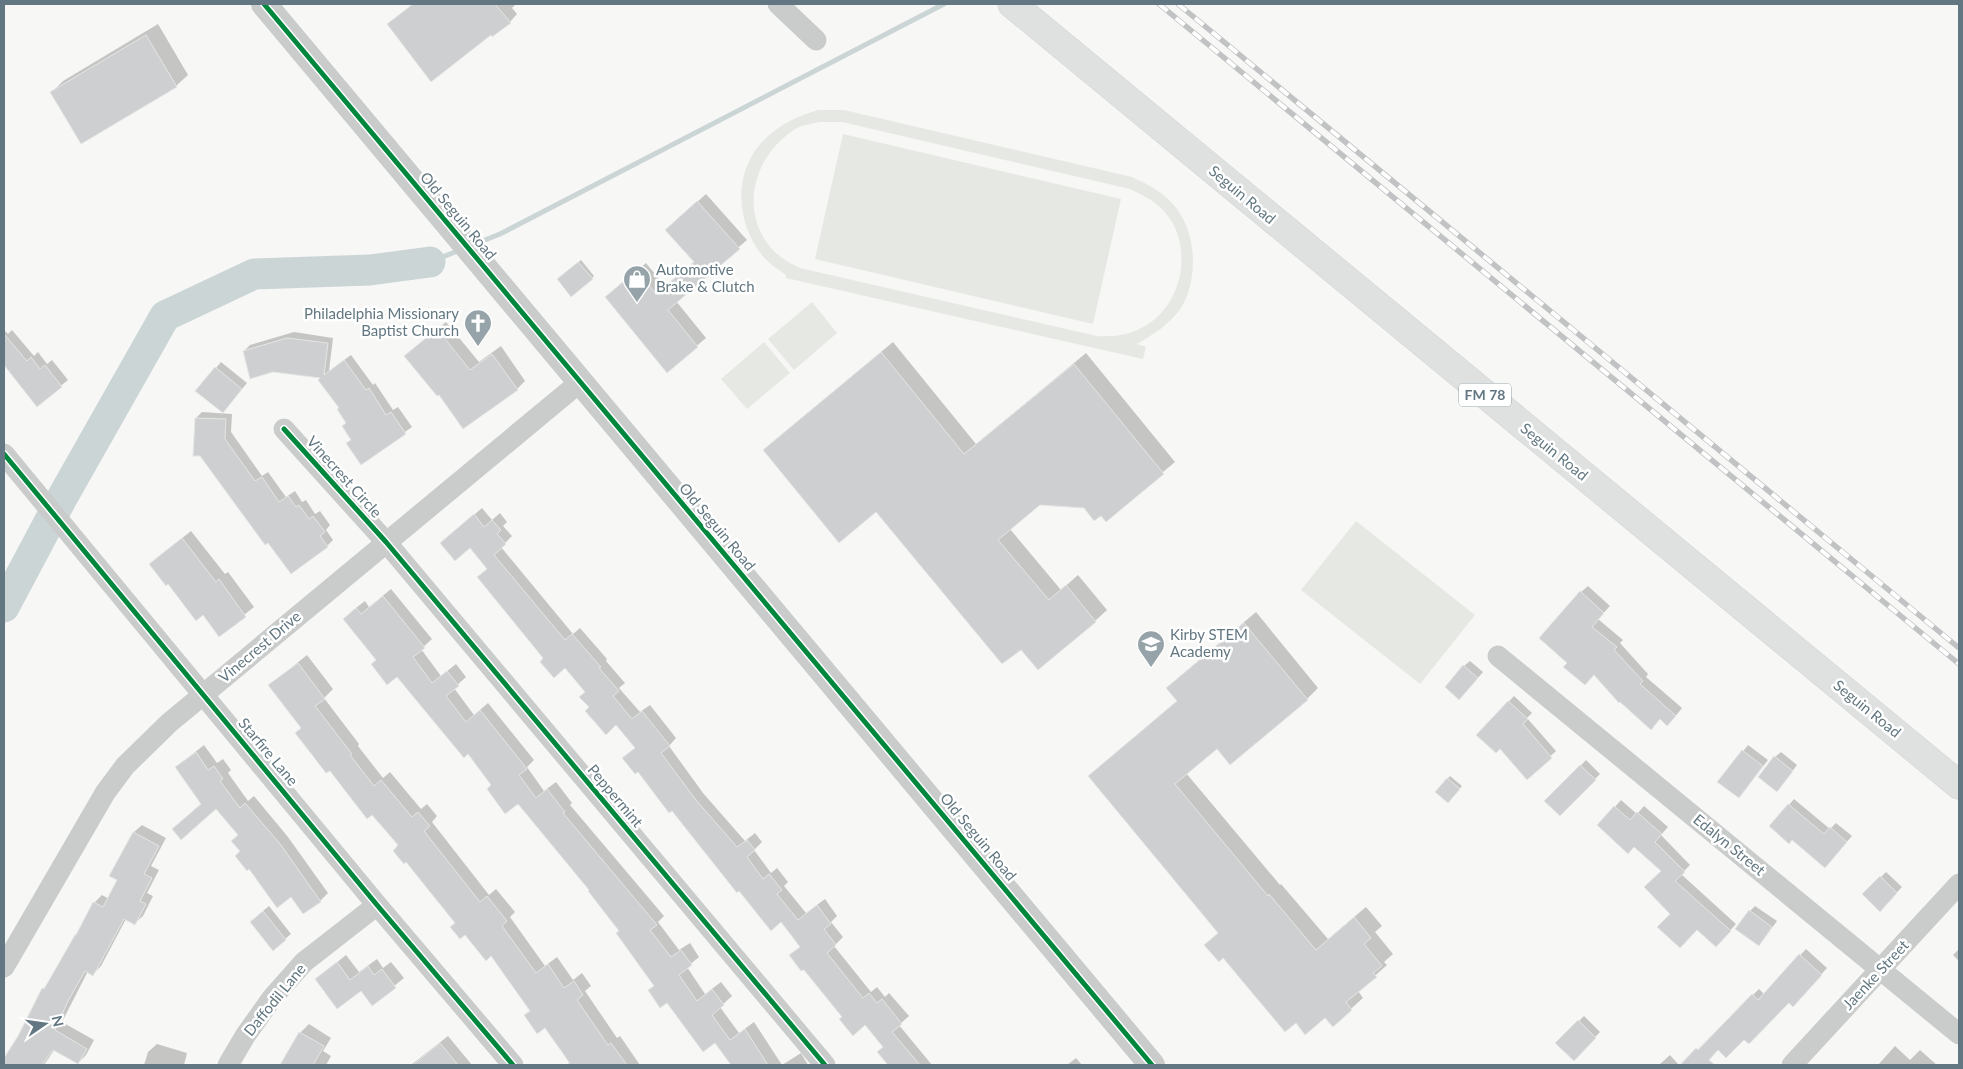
<svg xmlns="http://www.w3.org/2000/svg" width="1963" height="1069" font-family="Lato,sans-serif">
<style>
.green{fill:#e6e9e3;fill-rule:evenodd}
.shadow{fill:#0003}
.lines{fill:none;stroke-linecap:round;stroke-linejoin:round}
.stream{stroke:#cbd5d6;stroke-width:5}
.river{stroke:#cbd5d6;stroke-width:31}
.building{fill:#cdcfd0;stroke:#e6e6e6}
.primary-casing{stroke:#d3d4d4;stroke-width:29}
.minor{stroke:#cacccc;stroke-width:21}
.tertiary{stroke:#cacccc;stroke-width:26}
.primary{stroke:#dfe0e0;stroke-width:28}
.rail-casing{stroke:#c1c2c3;stroke-width:5.5}
.rail{stroke:#fff;stroke-width:4;stroke-dasharray:11;stroke-linecap:butt}
.cycleway-casing{stroke:#fff;stroke-width:8}
.cycleway{stroke:#00873e;stroke-width:5}
.labels{text-anchor:middle;stroke-width:5;stroke-linejoin:round;paint-order:stroke}
.shield{fill:#fff;stroke:#91a0a7;stroke-width:1}
.shield-label{font-size:14px;font-weight:bold;fill:#627781}
.street-label{font-size:15px;fill:#627781;stroke:#fff}
.poi-label{font-size:15px;fill:#627781;stroke:#fff;text-anchor:start}
</style>
<rect width="100%" height="100%" fill="#f7f7f6"/>
<path class="green" d="M818,110H844L1132,177C1147,184 1161,191 1173,204C1197,231 1199,278 1181,308C1170,324 1153,335 1137,344L1146,347L1143,359L786,278V275C778,269 769,264 762,255C736,223 733,173 762,142C778,125 797,116 818,110ZM819,122H842L1130,189C1140,194 1151,199 1160,207C1194,238 1186,300 1148,324C1132,335 1115,337 1097,336L800,268C789,263 779,257 771,248C738,209 755,153 797,128C803,125 812,124 819,122Z
M843,134L1121,199L1093,324L815,259Z
M812,302L837,333L794,370L768,339Z
M764,342L790,373L747,409L721,379Z
M1356,521L1475,615L1420,684L1301,590Z"/>
<path class="shadow" d="M413,4H516L512,8L517,14L510,22L491,34L389,24Z
M158,24L188,75L176,86L52,92L63,81Z
M706,194L747,240L676,301L706,338L667,371L615,289L646,263L665,286L695,261L675,222Z
M581,260L594,276L592,278L561,277Z
M446,322L479,362L501,346L525,381L517,389L414,348Z
M4,330L8,334L12,330L34,356L38,352L47,364L52,360L68,380L37,405L5,365L4,366Z
M294,332L333,338L329,371L351,355L373,385L375,383L393,410L398,407L412,427L361,463L347,444L352,439L347,422L322,377L244,351L250,345Z
M893,342L976,444L1086,353L1175,462L1106,520L1101,514L1084,507L1040,504L1010,529L1061,590L1078,575L1107,610L1095,621L1021,648L876,510L764,450L776,439Z
M221,362L247,383L228,406L216,368Z
M202,412L232,414L231,432L262,476L268,472L286,497L295,491L302,502L306,500L315,514L320,511L330,525L326,530L333,540L327,546L291,572L196,418Z
M482,508L492,520L500,513L507,522L503,526L512,536L501,547L573,634L580,628L607,659L606,661L625,683L619,688L640,712L650,705L676,738L669,746L703,793L745,841L755,833L762,842L754,850L771,873L777,868L788,882L784,886L806,913L825,899L837,916L831,922L843,937L834,946L871,992L877,987L885,997L889,993L909,1016L899,1025L932,1065H888L884,1047L865,1023L843,1016L801,946L782,921L673,809L638,770L624,758L636,748L616,724L590,707L587,691L566,666L545,658L488,568L470,547L449,536Z
M191,531L225,574L228,572L254,607L219,635L159,556Z
M1588,586L1610,606L1598,619L1623,640L1620,643L1648,674L1646,677L1682,708L1674,718H1660L1594,674L1569,663L1581,592Z
M391,589L432,639L421,649L441,676L456,664L466,677L454,688L474,715L488,703L534,760L527,767L544,791L556,782L572,803L570,805L664,916L658,922L679,950L690,943L699,957L687,967L705,994L721,982L732,996L720,1007L739,1033L754,1022L782,1065H732L715,1042L667,1001L650,990L655,985L621,930L591,890L519,802L493,784L468,752L397,675L377,660L352,611L365,601L369,607Z
M1256,612L1318,688L1307,699L1217,747L1186,773L1280,885L1281,884L1328,939L1366,907L1382,926L1375,932L1393,954L1384,962L1387,965L1358,991L1363,998L1333,1025L1326,1016L1219,932L1090,776L1178,700L1167,688L1179,677Z
M307,655L333,689L324,698L359,744L358,746L383,778L390,772L421,809L427,804L437,816L432,822L489,895L496,889L515,912L510,917L545,966L557,957L573,980L582,973L591,986L585,991L617,1038L620,1036L640,1065H567L570,1062L545,1026L531,1011L492,954L456,923L400,845L302,728L270,685Z
M1470,661L1483,672L1465,693L1464,666Z
M1514,696L1532,713L1527,718L1556,751L1527,778L1500,747L1478,735Z
M204,745L217,763L223,759L231,770L228,773L248,801L254,796L288,837L328,893L320,901L292,896L241,851L240,835L216,807L202,803L176,767Z
M1748,745L1768,760L1744,791L1719,782Z
M1781,752L1797,765L1782,785L1775,757Z
M1586,760L1600,774L1560,814L1546,801Z
M1450,776L1462,786L1448,802L1436,792Z
M1794,799L1830,829L1836,823L1852,836L1830,861L1771,826Z
M1621,800L1637,814L1644,806L1668,827L1661,835L1690,865L1681,874L1736,924L1716,946L1698,928L1672,914L1662,871L1634,845L1599,825Z
M142,825L166,838L151,866L159,870L147,893L153,896L143,916L135,923L126,919L101,966L93,974L88,971L62,1022L94,1040L86,1055L78,1063L55,1049L44,1065H4V1060L20,1037L43,989L48,984L94,903L102,895L109,899L119,880L111,875L134,832Z
M1886,872L1902,887L1880,910L1864,894Z
M269,906L291,934L273,949L257,916Z
M1755,906L1777,921L1764,939L1750,911Z
M1806,949L1827,968L1799,999L1789,1001L1744,1038L1719,1049L1703,1065H1682L1759,989L1764,994Z
M1959,949V961L1953,955Z
M346,955L359,972L377,959L383,968L391,962L404,978L372,1004L361,989L316,979Z
M1584,1016L1600,1032L1574,1059L1557,1043Z
M309,1024L331,1038L323,1051L331,1056L326,1065H281L300,1033Z
M448,1036L472,1065H411Z
M157,1044L187,1053L184,1065H144L148,1052Z
M1895,1046L1910,1060L1920,1050L1937,1065H1878Z
M801,1053L808,1065H782Z
M1670,1055L1679,1065H1659Z
M1076,1058L1082,1065H1067Z"/>
<g class="lines">
<path class="stream" d="M475,244L500,234L944,4
M430,262L460,250"/>
<path class="river" d="M4,607L63,496L165,316L254,274L370,270L430,262"/>
</g>
<path class="building" d="M413,4H495L511,23L492,37L491,35L431,82L387,24Z
M146,35L177,87L81,144L50,92Z
M697,201L740,249L668,310L698,347L667,373L605,297L637,270L656,294L694,262L665,230Z
M578,262L593,279L571,297L557,279Z
M437,329L470,370L492,354L518,390L463,429L439,395L437,396L404,356Z
M4,334L27,361L31,357L40,369L45,365L62,387L37,407L4,365Z
M287,338L328,343L324,375L344,360L366,390L369,388L386,415L391,412L406,434L361,465L346,443L351,440L342,426L346,423L337,409L339,408L318,380L320,378L273,372L250,379L243,351Z
M881,352L964,454L1074,364L1164,474L1106,522L1101,516L1094,521L1084,508L1040,505L998,540L1049,600L1066,585L1096,622L1038,670L1021,650L1002,664L876,512L839,543L763,450Z
M215,367L242,389L223,413L195,391Z
M195,418L226,419L225,439L255,481L262,477L279,502L288,496L296,507L299,505L309,519L313,516L325,532L320,536L328,547L291,574L268,543L265,545L200,456H193Z
M474,514L484,527L492,520L501,530L497,534L506,544L494,555L565,640L572,634L601,667L599,668L619,691L613,696L632,719L642,711L670,746L661,753L696,800L737,847L747,840L755,850L747,857L763,879L769,874L782,890L777,894L798,920L817,905L831,924L824,929L836,945L827,953L863,998L869,993L877,1003L882,999L902,1024L892,1032L920,1065H888L877,1052L883,1047L865,1025L853,1036L839,1019L842,1017L804,970L801,971L789,955L800,947L781,922L771,931L739,891L737,893L672,811L669,813L638,772L635,774L622,758L635,748L616,725L606,735L585,711L589,707L579,697L585,692L565,668L554,678L540,662L543,658L477,577L487,569L470,548L455,561L440,543Z
M182,538L216,582L219,579L246,617L219,637L203,615L196,621L168,584L166,586L149,564Z
M1580,591L1604,613L1592,627L1617,647L1614,650L1643,681L1640,684L1676,716L1667,726L1660,719L1651,730L1620,702L1619,703L1594,675L1585,685L1563,667L1567,663L1539,638Z
M383,596L425,648L413,657L432,683L447,671L459,686L446,696L466,722L480,710L527,769L519,775L536,798L547,789L565,812L563,813L657,925L650,930L671,957L681,950L692,965L679,975L697,1001L712,989L724,1005L712,1015L730,1040L745,1029L768,1065H731L715,1043L703,1052L667,1003L660,1008L648,990L654,986L616,933L619,931L588,891L589,890L518,804L505,814L487,789L491,785L468,754L464,758L397,677L387,685L371,664L376,660L343,619L356,608L361,614Z
M1244,623L1308,700L1230,765L1217,749L1175,784L1268,896L1269,894L1316,950L1354,917L1371,938L1364,944L1382,966L1373,973L1377,977L1346,1002L1352,1010L1333,1027L1325,1018L1305,1035L1296,1023L1285,1032L1223,958L1219,962L1204,945L1218,933L1088,776L1177,701L1166,688Z
M298,663L325,699L315,706L352,754L350,755L374,786L381,780L412,817L418,812L430,826L424,831L480,902L487,896L507,921L502,926L536,973L548,964L564,988L574,981L583,995L577,1000L608,1045L611,1043L627,1065H571L545,1028L537,1034L524,1015L530,1011L491,956L486,961L465,935L460,939L450,927L455,923L406,862L404,864L393,851L398,845L372,815L367,819L330,771L326,773L295,733L301,728L268,685Z
M1463,665L1478,678L1459,700L1445,687Z
M1508,701L1528,719L1523,724L1552,758L1527,780L1500,749L1496,753L1476,735Z
M1742,750L1763,766L1739,798L1717,782Z
M196,752L208,770L214,766L223,779L220,781L240,808L245,803L281,845L321,902L303,914L291,897L277,908L249,869L247,871L235,856L240,851L231,841L238,835L216,809L181,840L172,829L201,804L175,767Z
M1774,756L1793,771L1777,792L1758,777Z
M1580,765L1596,780L1560,816L1544,801Z
M1447,778L1460,789L1448,803L1435,792Z
M1788,804L1824,834L1830,827L1847,842L1825,868L1792,840L1789,844L1769,826Z
M1614,806L1630,820L1637,812L1662,834L1655,842L1685,872L1675,881L1731,931L1716,947L1697,930L1680,948L1657,927L1670,914L1644,887L1661,871L1634,847L1628,854L1597,825Z
M133,832L159,846L144,874L152,878L140,901L146,904L135,925L124,919L93,976L85,971L68,1001L55,1030L87,1049L78,1064L53,1050L42,1065H4V1058L18,1036L42,988L44,989L75,935H76L93,902L103,907L117,880L109,876Z
M1880,876L1897,893L1880,912L1862,894Z
M1749,910L1772,927L1759,946L1735,929Z
M263,911L286,940L273,951L250,922Z
M1799,954L1822,975L1793,1007L1789,1003L1749,1044L1744,1040L1726,1058L1718,1050L1709,1060L1715,1065H1680L1696,1048L1698,1050L1752,994L1758,1000Z
M337,962L350,980L368,966L374,975L382,969L396,988L372,1006L361,991L337,1009L315,979Z
M1578,1020L1596,1038L1574,1061L1555,1043Z
M299,1032L324,1046L313,1065H280Z
M440,1043L458,1065H413Z"/>
<g class="lines">
<g class="primary-casing">
<path id="primary" d="M1012,4L1959,785"/>
</g>
<path class="minor" d="M778,4L816,40
M284,429L386,542L825,1065
M4,454L377,905L513,1065
M1498,656L1959,1034
M4,967L105,793L125,766L169,723L580,382
M228,1065L245,1036L272,998L304,962L377,905
M1792,1065L1959,884"/>
<path class="tertiary" d="M264,4L1152,1065"/>
<use href="#primary" class="primary"/>
<g class="rail-casing">
<path id="rail" d="M1159,4L1959,664
M1178,4L1959,648"/>
</g>
<use href="#rail" class="rail"/>
<g class="cycleway-casing">
<path id="cycleway" d="M264,4L1152,1065
M284,429L386,542L825,1065
M4,454L377,905L513,1065"/>
</g>
<use href="#cycleway" class="cycleway"/>
</g>
<defs>
<g id="shop-pin" transform="scale(1.4375)"><path d="M0 17L-7.5 6A9.5 9.5 0 1 1 7.5 6Z" fill="#96a4aa" stroke="#fff"/><path d="M-5-2.5h2.3a2.7 3.5 0 0 1 5.4 0H5L5.5 6h-11ZM-1.5-2.5h3a1.5 2.3 0 0 0-3 0Z" fill="#fff"/></g>
<g id="church-pin" transform="scale(1.4375)"><path d="M0 17L-7.5 6A9.5 9.5 0 1 1 7.5 6Z" fill="#96a4aa" stroke="#fff"/><path d="M-1.2-6h2.4v3.5h3.3v2.4h-3.3V6h-2.4V-.1h-3.3v-2.4h3.3Z" fill="#fff"/></g>
<g id="school-pin" transform="scale(1.4375)"><path d="M0 17L-7.5 6A9.5 9.5 0 1 1 7.5 6Z" fill="#96a4aa" stroke="#fff"/><path d="M0-5L7-2L0 1L-7-2ZM-4 1L0 2.5L4 1V4Q0 6-4 4Z" fill="#fff"/></g>
</defs>
<g fill-rule="evenodd">
<use href="#shop-pin" x="637" y="279"/>
<use href="#church-pin" x="478" y="323"/>
<use href="#school-pin" x="1151" y="644"/>
</g>
<g class="labels">
<rect class="shield" x="1459" y="383.5" width="52" height="23" rx="4"/>
<g class="shield-label">
<text x="1485" y="400">FM 78</text>
</g>
<g class="street-label">
<text transform="translate(1242 195) rotate(40)" y="5">Seguin Road</text>
<text transform="translate(458 216) rotate(50)" y="5">Old Seguin Road</text>
<text transform="translate(1554 452) rotate(39)" y="5">Seguin Road</text>
<text transform="translate(344 477) rotate(48)" y="5">Vinecrest Circle</text>
<text transform="translate(717 527) rotate(50)" y="5">Old Seguin Road</text>
<text transform="translate(260 647) rotate(-40)" y="5">Vinecrest Drive</text>
<text transform="translate(1867 709) rotate(39)" y="5">Seguin Road</text>
<text transform="translate(268 752) rotate(50)" y="5">Starfire Lane</text>
<text transform="translate(615 796) rotate(50)" y="5">Peppermint</text>
<text transform="translate(978 837) rotate(50)" y="5">Old Seguin Road</text>
<text transform="translate(1729 845) rotate(39)" y="5">Edalyn Street</text>
<text transform="translate(1876 975) rotate(-47)" y="5">Jaenke Street</text>
<text transform="translate(275 1000) rotate(-51)" y="5">Daffodil Lane</text>
</g>
<g class="poi-label">
<text x="656" y="275">Automotive<tspan x="656" dy="17">Brake &amp; Clutch</tspan></text>
<text x="459" y="319" text-anchor="end">Philadelphia Missionary<tspan x="459" dy="17">Baptist Church</tspan></text>
<text x="1170" y="640">Kirby STEM<tspan x="1170" dy="17">Academy</tspan></text>
</g>
</g>
<rect width="1963" height="1069" fill="none" stroke="#627781" stroke-width="10"/>
<g transform="translate(45 1024) rotate(77)" stroke="#ffffff" stroke-width="4" paint-order="stroke">
<path d="M0-4L9 19L0 12L-9 19Z" fill="#627781"/>
<text y="-8" font-size="14" font-weight="bold" text-anchor="middle" fill="#627781">N</text>
</g>
</svg>
